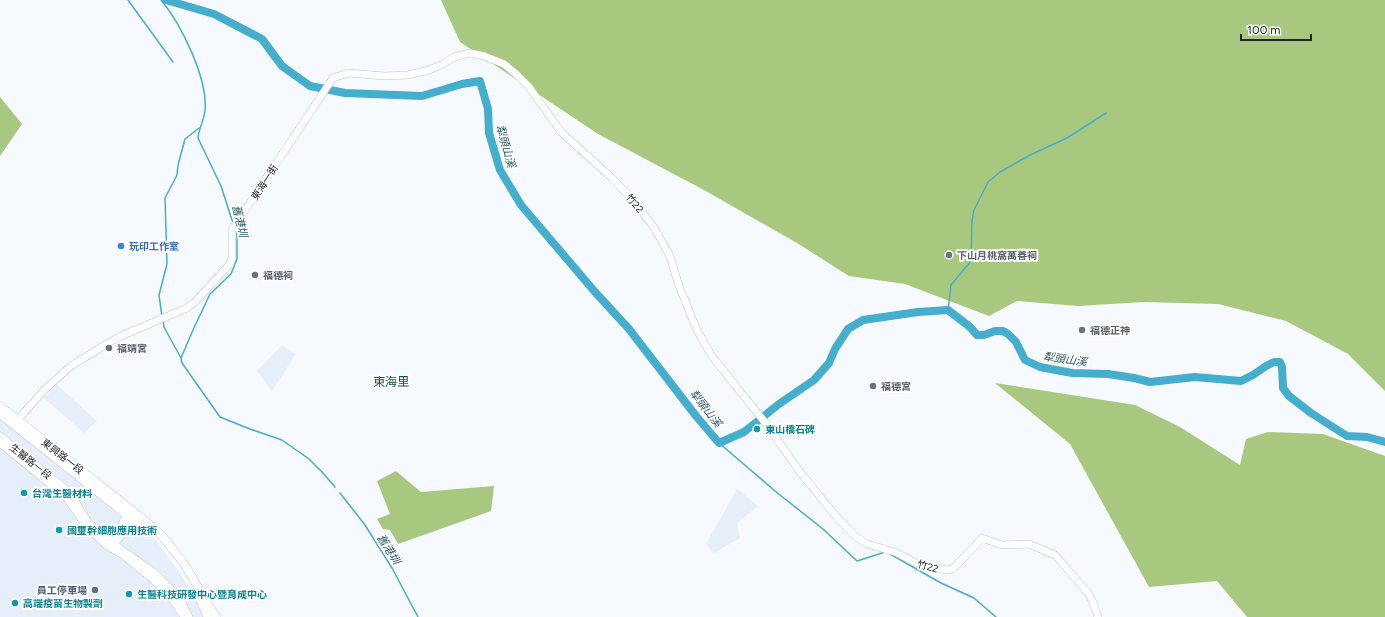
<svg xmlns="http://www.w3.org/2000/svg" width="1385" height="617" font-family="Figtree,'Noto Sans TC',sans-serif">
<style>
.built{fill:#e6eef9}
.forest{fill:#a9c87f}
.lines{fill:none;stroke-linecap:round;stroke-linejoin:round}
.stream{stroke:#45aecc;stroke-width:1.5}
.river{stroke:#45aecc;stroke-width:8}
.tertiary-casing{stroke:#c1c5c9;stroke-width:8}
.secondary-casing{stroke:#c1c5c9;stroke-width:9}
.tertiary{stroke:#fff;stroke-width:7}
.secondary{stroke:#fff;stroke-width:8}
.shop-dot{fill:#3f7fe0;stroke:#fff;stroke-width:1.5}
.worship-dot{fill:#6b7280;stroke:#fff;stroke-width:1.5}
.culture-dot{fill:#0f9aa8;stroke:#fff;stroke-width:1.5}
.service-dot{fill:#5c6f8a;stroke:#fff;stroke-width:1.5}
.labels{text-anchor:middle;stroke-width:4;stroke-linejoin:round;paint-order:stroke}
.street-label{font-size:10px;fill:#242526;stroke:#fff}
.shop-label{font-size:10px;font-weight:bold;fill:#366cbe;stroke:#fff;text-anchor:start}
.worship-label{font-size:10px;font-weight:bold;fill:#5b616d;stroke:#fff;text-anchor:start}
.culture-label{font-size:10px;font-weight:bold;fill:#0d838f;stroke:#fff;text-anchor:start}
.service-label{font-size:10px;font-weight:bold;fill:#4e5e75;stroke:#fff;text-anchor:end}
.water-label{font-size:11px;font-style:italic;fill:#2c5865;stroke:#fff}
.quarter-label{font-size:12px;fill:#16573b;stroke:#fff}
</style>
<rect width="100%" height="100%" fill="#f6fafe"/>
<path class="built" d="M282,345L296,354L272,391L257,371Z
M56,384L97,421L84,433L44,398Z
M0,419L156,540L184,579L204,617H0Z
M737,489L758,506L737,523L740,538L714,553L706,544Z"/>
<path class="forest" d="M441,0H1385V391L1348,354L1286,321L1218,304L1144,302L1078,306L1017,301L989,316L905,284L849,276L797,243L704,190L598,134L460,42Z
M0,97L22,124L0,156Z
M995,383L1135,405L1180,427L1240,465L1246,439L1268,432L1323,434L1385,456V617H1247L1217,581L1149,587L1070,444Z
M396,471L421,492L494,486L491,511L398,544L390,530L383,529L377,519L390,514L377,481Z"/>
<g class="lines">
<path class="stream" d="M128,0L173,62
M161,0C181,24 208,78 205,111C204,120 199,128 198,138L221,186L233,223
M235,229L237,235V259L231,274L210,294L193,330L181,358L182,363L220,417L250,429L282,440L309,459L322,472L335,487
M948,310L951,285L971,261L972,221L974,210L988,182L1000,172L1030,155L1067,138L1106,113
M162,317L159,295L167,264L165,198L177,175L178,165L185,139L199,128
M163,320L164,327L181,358
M719,443L775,491L823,529L857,561L885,552
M340,493L365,525L392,568L418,617
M890,554L941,583L974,598L996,617"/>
<path class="river" d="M166,0L214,14L262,39L282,66L310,86L345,93L422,96L462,84L480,81L488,109L489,133L500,170L521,205L595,292L629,329L696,416L719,443L744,432L779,404L814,380L829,363L835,349L848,329L863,320L918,312L948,310L970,327L977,335H984L995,331H1003L1008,334L1016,342L1025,360L1040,367L1072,373L1108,374L1134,378L1150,382L1195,377L1241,381L1253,375L1266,366L1274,362H1280L1282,367L1283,388L1289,396L1311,413L1347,436L1367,437L1385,442"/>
<g class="tertiary-casing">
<path id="tertiary" d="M15,423L44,390L71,366L108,343L121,336L187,308L195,302L230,264L232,258V230L333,78L348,73L384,76L408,75L429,70L445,63L454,57L470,53L484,56L504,64L516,74L529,87L561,132L612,178L634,201L655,229L670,256L678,283L696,328L711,355L767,425L800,472L835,515L856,537L867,544L895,552L918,564L946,570L952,569L957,565L982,538L1002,545L1029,544L1055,555L1088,593L1092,600L1098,617
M0,436L69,492L88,522L114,544L148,568L160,578L180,599L189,617
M0,443L66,497L86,526L107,546L123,555L149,576L171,597L184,617
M108,544L109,539L128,516L133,514
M110,545L114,544L134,520L135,515"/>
</g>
<g class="secondary-casing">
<path id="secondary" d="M0,406L148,523L162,536L183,562L216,617
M0,414L128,516L146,528
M197,594L208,617"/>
</g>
<use href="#tertiary" class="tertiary"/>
<use href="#secondary" class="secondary"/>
</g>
<circle class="shop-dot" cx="121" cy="246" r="4"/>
<g class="worship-dot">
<circle cx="949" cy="255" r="4"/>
<circle cx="255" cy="275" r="4"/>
<circle cx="1082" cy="330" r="4"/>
<circle cx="109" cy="348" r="4"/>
<circle cx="873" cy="386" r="4"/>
</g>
<g class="culture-dot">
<circle cx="757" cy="429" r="4"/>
<circle cx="24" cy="493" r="4"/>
<circle cx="59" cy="530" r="4"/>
<circle cx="129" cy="594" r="4"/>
<circle cx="15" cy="603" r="4"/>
</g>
<circle class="service-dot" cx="95" cy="590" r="4"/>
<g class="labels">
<g class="street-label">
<text transform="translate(264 182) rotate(-57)" y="4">東海一街</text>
<text transform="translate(635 203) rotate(50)" y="4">竹22</text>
<text transform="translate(63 456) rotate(38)" y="4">東興路一段</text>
<text transform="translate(31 461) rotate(39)" y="4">生醫路一段</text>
<text transform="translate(928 566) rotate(15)" y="4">竹22</text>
</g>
<g class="shop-label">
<text x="129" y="250">玩印工作室</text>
</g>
<g class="worship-label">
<text x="957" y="259">下山月桃窩萬善祠</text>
<text x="263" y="279">福德祠</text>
<text x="1090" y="334">福德正神</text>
<text x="117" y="352">福靖宮</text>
<text x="881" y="390">福德宮</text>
</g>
<g class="culture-label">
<text x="765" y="433">東山橋石碑</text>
<text x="32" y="497">台灣生醫材料</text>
<text x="67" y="534">國璽幹細胞應用技術</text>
<text x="137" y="598">生醫科技研發中心暨育成中心</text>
<text x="23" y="607">高端疫苗生物製劑</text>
</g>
<g class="service-label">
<text x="87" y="594">員工停車場</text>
</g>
<g class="water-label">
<text transform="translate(506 146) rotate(74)" y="4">犁頭山溪</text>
<text transform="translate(240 221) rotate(76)" y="4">舊港圳</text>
<text transform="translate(1065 359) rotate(8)" y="4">犁頭山溪</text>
<text transform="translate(706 408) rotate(52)" y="4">犁頭山溪</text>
<text transform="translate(389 549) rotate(58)" y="4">舊港圳</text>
</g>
<g class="quarter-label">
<text x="391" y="386">東海里</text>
</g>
</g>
<path d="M1241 34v6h70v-6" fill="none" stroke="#242526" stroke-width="2"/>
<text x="1247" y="34" font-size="12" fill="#242526" stroke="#ffffff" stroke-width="3" paint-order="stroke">100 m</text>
</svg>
